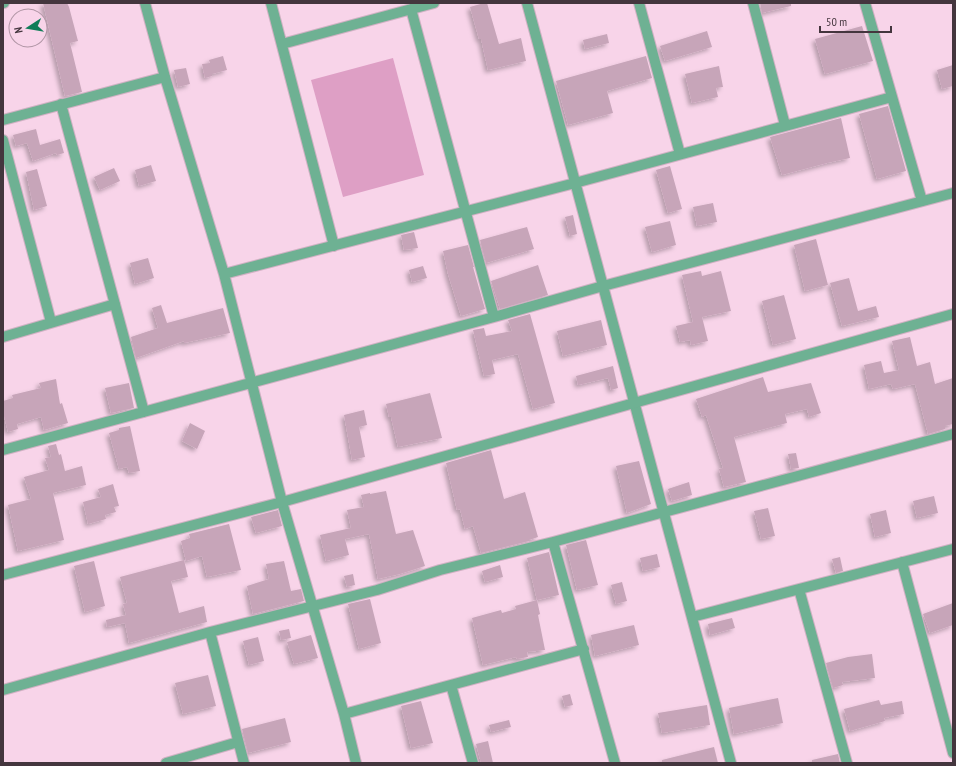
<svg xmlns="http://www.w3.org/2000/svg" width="956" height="766" font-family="'PT Sans Narrow',sans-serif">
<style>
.green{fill:#de9fc5}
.building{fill:#c7a5b9;filter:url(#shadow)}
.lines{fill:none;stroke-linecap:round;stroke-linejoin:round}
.minor-casing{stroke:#d0b1c3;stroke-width:12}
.tertiary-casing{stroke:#d0b1c3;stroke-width:12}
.minor{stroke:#6eb193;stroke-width:10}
.tertiary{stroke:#6eb193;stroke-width:10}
</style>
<defs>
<filter id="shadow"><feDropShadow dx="-3" dy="3" stdDeviation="2" flood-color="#0004"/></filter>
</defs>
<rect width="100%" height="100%" fill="#f8d4e9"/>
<path class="green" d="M393,58L424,175L343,197L311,80Z"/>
<path class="building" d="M43,3H67L69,7L78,41L70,43L82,92L65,96Z
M484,3H487L499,44L521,38L526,61L488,70L481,39H479L470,7Z
M760,3H791V6L762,13Z
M862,26L873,61L825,74L815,39Z
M707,31L712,47L665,61L660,46Z
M607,34L609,43L585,49L583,40Z
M223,56L227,70L212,74V76L205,78L202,64L210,63L209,60Z
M646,56L652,78L607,91L613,113L568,125L556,81Z
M953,65V86L942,89L937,70Z
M719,66L723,87L716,88L718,97L692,103L685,74Z
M186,68L190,84L178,87L174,70Z
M888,106L906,171L877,179L859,114Z
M841,118L850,158L827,163L782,175L770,137Z
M36,129L40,145L60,139L64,153L57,155L56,153L33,161L27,143L16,146L13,135Z
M151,165L156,181L139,186L135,170Z
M670,166L682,209L668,213L656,170Z
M114,168L120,181L100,190L94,177Z
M37,169L47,206L34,210L26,172Z
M713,203L717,222L697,226L693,207Z
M573,215L577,234L570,236L565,217Z
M670,221L676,245L652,252L645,227Z
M527,227L534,249L486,263L480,240Z
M414,232L418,248L404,250L401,235Z
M816,239L828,285L805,291L794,245Z
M468,245L474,267H473L485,309L461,316L448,274L443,251Z
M148,258L154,278L135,284L130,263Z
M538,265L548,295L500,309L491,281Z
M423,266L427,278L412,282L409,270Z
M701,271L702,276L721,271L731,311L702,317L708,341L691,345L690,340L680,342L676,326L693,322L682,275Z
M849,278L858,311L876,306L879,317L842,326L830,283Z
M784,295L796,339L773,345L762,301Z
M161,305L167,323L223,308L230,333L184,343V341L136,358L131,337L158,328L152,308Z
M530,314L555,403L533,409L518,354L492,360L495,374L484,376L473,330L484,328L486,336L512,331L508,320Z
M601,320L607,345L563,356L557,331Z
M910,337L917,366L930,362L935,384L953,378V424L945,426V429L928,434L915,384L893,389L891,384L869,389L864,365L881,361L884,373L899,370L892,341Z
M613,366L618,388L611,390L608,378L578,385L576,376Z
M763,377L768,392L811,383L821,413L809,417L807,409L785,414L787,423L734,437L746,482L724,487L719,469L723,468L715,443L706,415L702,417L696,399Z
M56,379L60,404L62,403L68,423L44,430L41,417L17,424L18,429L8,432L3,412V401L13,398L12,395L41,388L39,383Z
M129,383L134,408L111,413L105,388Z
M430,393L442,438L398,447L391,417H389L386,404Z
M364,410L367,425L359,427L365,457L352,460L344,415Z
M190,423L205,431L197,449L182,441Z
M130,426L140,471L129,473L127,467L119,469L109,433L119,430V428Z
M56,444L59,455L61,454L65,471L82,466L86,485L53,493L64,540L18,551L8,505L31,499L24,477L49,470L45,458L51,457L48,446Z
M491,450L504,499L525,492L538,537L529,540V541L481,553L473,526L465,529L460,509L457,510L446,463Z
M796,453L799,468L791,469L788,454Z
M639,461L651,504L627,513L616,466Z
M689,482L692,495L672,501L668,489Z
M113,484L119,506L114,507L116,512L105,515L106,519L88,524L83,502L101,497L98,489Z
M386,491L396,534L413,530L425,566L400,574L378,579L369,534L345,539L349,555L326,561L320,535L351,528L347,510L364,507L361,495L370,493V494Z
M934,496L938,513L917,518L913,501Z
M768,508L775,536L761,539L754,511Z
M278,510L282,526L256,533L251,517Z
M886,510L891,533L875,537L870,514Z
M229,524L241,570L207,577L202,556L186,561L181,541L190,538L189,534Z
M586,540L598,585L577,590L566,545Z
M549,552L559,595L537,600L527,558Z
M657,554L660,567L643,571L640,558Z
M840,557L843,571L836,573L832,559Z
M184,560L188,577L171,581L179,613L204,606L207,622L129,643L125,623L107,627L106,620L126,615L123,604L127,603L120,577Z
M94,561L105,606L85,612L74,566Z
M284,561L291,591L301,589L304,601L253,614L247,586L269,579L266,564Z
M500,565L503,577L485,582L482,571Z
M353,574L355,585L347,587L344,576Z
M622,582L627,601L616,604L611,585Z
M370,599L381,643L359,649L348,604Z
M537,600L540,614L538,615L545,650L527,652L528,657L517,659L516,657L483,665L472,618L501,610L502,613L516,609L515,606Z
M953,603V625L930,633L923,614Z
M732,618L735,628L710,635L708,624Z
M634,625L639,645L595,656L591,635Z
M289,629L291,638L281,640L279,631Z
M311,635L318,658L294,664L287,642Z
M258,637L264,661L249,665L243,641Z
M872,654L875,678L842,682L843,685L833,688L826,663L848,657Z
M208,675L216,706L183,714L175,683Z
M570,694L573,705L565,707L562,696Z
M778,698L783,723L734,734L729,708Z
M879,700L881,705L902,701L904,714L884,718L885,721L850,731L844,709Z
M421,701L433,743L411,748L401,706Z
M707,705L710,725L662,733L658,713Z
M285,718L291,742L248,753L242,729Z
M509,720L511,727L491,732L489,725Z
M488,741L493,763H481L476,744Z
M714,747L718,763H662V760Z
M838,754L840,763H812V760Z"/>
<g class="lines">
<g class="minor-casing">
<path id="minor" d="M3,3H4
M145,3L165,77L224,274L282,502L344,714L356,763
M271,3L334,246
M527,3L731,763
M639,3L680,154
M753,3L785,125
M865,3L922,201
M411,9L494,317
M282,44L434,3
M61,104L144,412
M3,120L165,77
M3,140L51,322
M224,274L575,183L892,97
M3,337L115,304
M3,450L494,317L603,286L953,193
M553,542L615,763
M902,562L953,753
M799,589L847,763
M692,617L953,549
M210,632L244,763
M451,685L473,763
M3,690L210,632L377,590L440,570L553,542L953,434
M344,714L584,649
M166,763L238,742"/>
</g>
<g class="tertiary-casing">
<path id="tertiary" d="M3,575L282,502L634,403L953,314"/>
</g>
<use href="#minor" class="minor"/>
<use href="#tertiary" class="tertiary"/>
</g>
<rect width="956" height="766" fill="none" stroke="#44363e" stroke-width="8"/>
<g transform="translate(28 28) rotate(258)"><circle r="19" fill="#f8d4e9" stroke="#b095a5"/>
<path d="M0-3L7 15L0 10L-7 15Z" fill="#107d58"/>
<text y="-6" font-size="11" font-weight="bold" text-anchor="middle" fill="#44363e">N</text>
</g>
<path d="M820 26v6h71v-6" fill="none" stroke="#44363e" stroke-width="2"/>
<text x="826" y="26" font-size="12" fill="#44363e" stroke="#f8d4e9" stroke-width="3" paint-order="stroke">50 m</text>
</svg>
